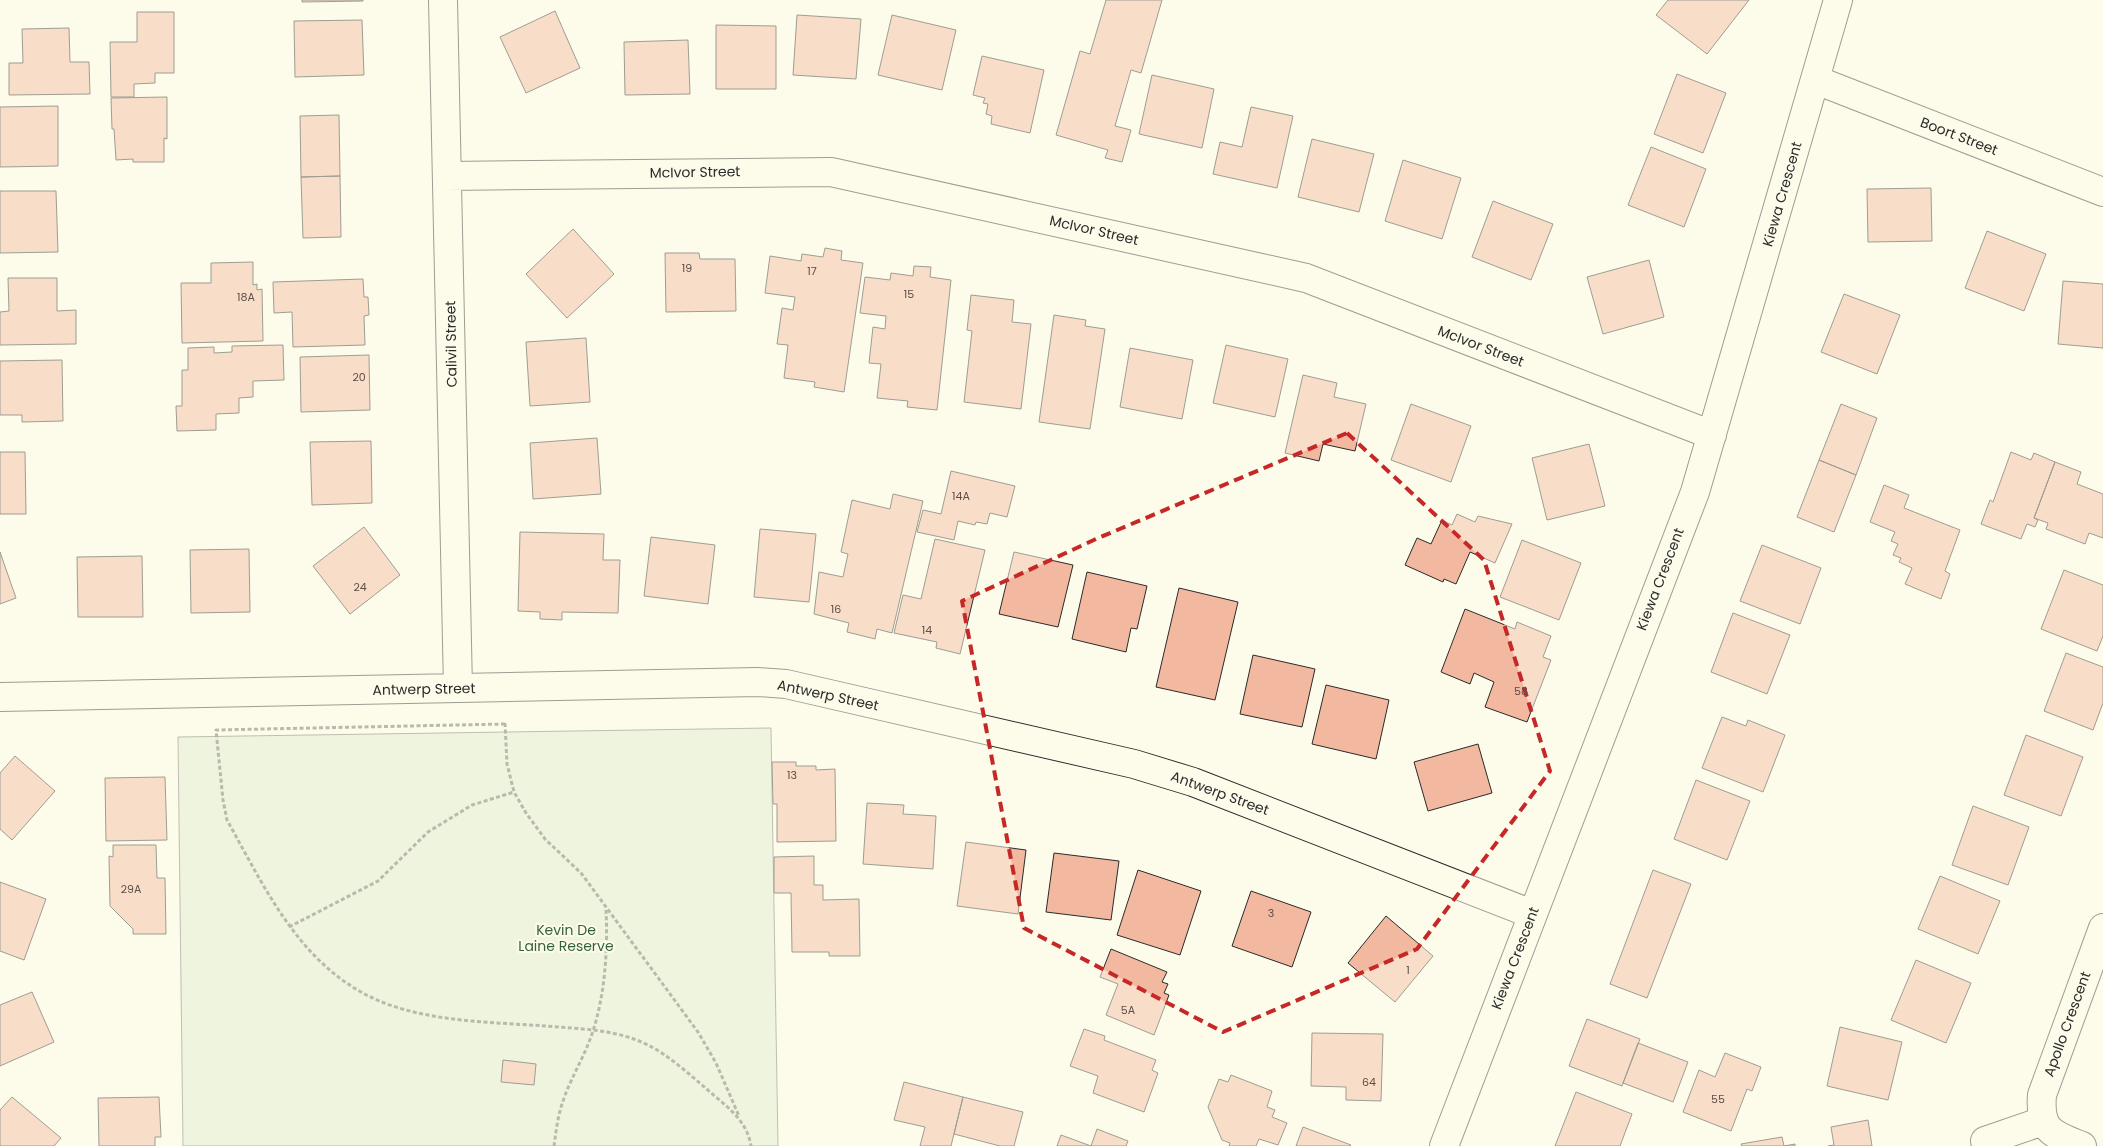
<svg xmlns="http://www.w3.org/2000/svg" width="2103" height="1146" font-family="Poppins,sans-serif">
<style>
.green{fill:#deebd1;stroke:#74746e}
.building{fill:#f2b8a0;stroke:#2b2b2b}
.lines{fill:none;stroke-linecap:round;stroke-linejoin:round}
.minor-casing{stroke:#2b2b2b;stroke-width:30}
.path{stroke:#6a6964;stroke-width:3;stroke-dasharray:4 2.5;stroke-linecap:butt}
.minor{stroke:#fdfbea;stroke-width:28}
.marked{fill:none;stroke:#c62828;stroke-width:4;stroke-dasharray:10 6;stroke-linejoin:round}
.labels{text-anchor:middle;stroke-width:4;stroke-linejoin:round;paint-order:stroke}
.number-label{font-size:11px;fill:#5d4e48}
.street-label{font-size:14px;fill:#2b2b2b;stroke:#fdfbea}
.park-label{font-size:14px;fill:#34623c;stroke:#fdfbea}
</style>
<rect width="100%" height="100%" fill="#fdfbea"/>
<path class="green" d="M771,728L778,1146H183L178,737Z"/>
<path class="building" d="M302,0H363V1L302,2Z
M1106,0H1162L1141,73L1131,70L1115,126L1131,130L1122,162L1105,158L1108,150L1056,135L1080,51L1090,54Z
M1668,0H1749L1707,54L1656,15Z
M555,11L580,68L526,93L500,37Z
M137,12H174V73H155V83L134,84V97H111L110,42H137Z
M797,15L861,19L856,79L793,75Z
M892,15L956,30L942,90L878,75Z
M362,20L364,75L295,77L294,21Z
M716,25L776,26V89H716Z
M69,28L70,62H89L90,94L9,95V63H23L22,29Z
M688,40L690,94L625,95L624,42Z
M982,56L1044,70L1030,133L991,124L992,116L986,114L988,104L983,103L985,98L973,95Z
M1677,74L1726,93L1703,153L1654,134Z
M1152,75L1214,89L1202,148L1139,134Z
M167,97V139L164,138V162H133V159L116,160L114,129H112L111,98Z
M58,106V166L0,167V107Z
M1251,107L1293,116L1277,188L1213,174L1220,142L1242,147Z
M339,115L340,176L301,177L300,116Z
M1312,139L1374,154L1359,212L1298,197Z
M1651,147L1706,169L1684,227L1628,205Z
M1403,160L1461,178L1442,239L1385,221Z
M340,176L341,237L303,238L301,177Z
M1931,188L1932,241L1868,242L1867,189Z
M0,191H56L58,252L0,253Z
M1493,201L1553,224L1531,280L1472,257Z
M573,229L614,274L567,318L526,274Z
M1987,231L2046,254L2024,311L1965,288Z
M825,248L842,251L841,260L863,263L844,392L814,387L815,382L784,378L788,345L777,344L782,308L793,310L795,297L765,293L770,256L801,261L802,254L823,257Z
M665,253H699L700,259H735L736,311L666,312Z
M1649,260L1664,317L1603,334L1587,277Z
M253,262V285L257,284V290L262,289L263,341L182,343L181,283H211V263Z
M914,266L931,267L930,277L951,280L937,410L907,407L908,401L877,398L881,364L869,363L873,327L885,329L886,316L860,313L865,277L890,280L891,273L913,276Z
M8,278H57V311L76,310V344L0,345V312L9,311Z
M363,279L364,297H368L369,315L364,316L365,345L293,347L292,312L274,313L273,282Z
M2063,281L2103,284V348L2058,344Z
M1844,294L1900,315L1877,374L1821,352Z
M971,295L1014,300L1012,322L1031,324L1021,409L964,402L972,331L967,330Z
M1054,315L1086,320L1085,326L1105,329L1090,429L1039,422Z
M586,338L590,402L530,406L526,342Z
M283,345L284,380L253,381V397L239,398V413L216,414V430L177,431L176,406H182V370H188V348L214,347V353L232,352V346Z
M1226,345L1288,359L1275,417L1213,403Z
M1130,348L1193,360L1182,419L1120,407Z
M369,355L370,410L301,412L300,357Z
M62,360L63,421L22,422V415H0V361Z
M1303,375L1337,383L1334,397L1366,404L1355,451L1323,444L1319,461L1285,453Z
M1411,404L1471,426L1451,482L1391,460Z
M1841,404L1877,418L1856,475L1819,460Z
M597,438L601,494L533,499L530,443Z
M371,441L372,503L312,505L310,442Z
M1589,444L1605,506L1547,520L1532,458Z
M0,452H25L26,514H0Z
M2011,452L2031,460L2034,453L2055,462L2034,518L2038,520L2035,527L2027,524L2021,539L1981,524L1990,500L1993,502Z
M1819,460L1856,475L1834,532L1797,517Z
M2055,462L2081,472L2077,484L2103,494V538L2089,533L2085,544L2046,529L2048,523L2034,518Z
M951,471L1015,486L1007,517L990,513L987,524L976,522L975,525L958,521L954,540L917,532L923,510L941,514Z
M1884,485L1909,495L1904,508L1960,530L1945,571L1950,574L1941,599L1905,584L1912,568L1899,562L1901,558L1893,555L1898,544L1891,541L1895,532L1870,522Z
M893,494L923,501L892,633L877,629L875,639L847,632L849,623L814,614L819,572L843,577L848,554L841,552L852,500L890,509Z
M1457,514L1475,522L1478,516L1512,524L1495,563L1470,552L1456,584L1444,579L1443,582L1405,565L1417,538L1431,544L1442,520L1452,525Z
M364,527L400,575L350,614L313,566Z
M760,529L816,534L809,602L754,597Z
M520,532L604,534L603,560H620L618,613L562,612V620L540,619V612L518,611Z
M651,537L715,545L708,604L644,596Z
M935,539L985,550L960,654L936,648L937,642L894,633L903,595L921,599Z
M1522,540L1581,563L1559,620L1500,597Z
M1762,545L1821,568L1800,624L1740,601Z
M249,549L250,612L191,613L190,550Z
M0,552L16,598L0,604Z
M1014,552L1073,565L1058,627L999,614Z
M142,556L143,617H78L77,557Z
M2064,570L2103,585V636L2097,651L2041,629Z
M1087,572L1147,586L1137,629L1131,628L1126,652L1072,639Z
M1179,588L1238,602L1215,700L1156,687Z
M1465,609L1515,629L1517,622L1551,636L1543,657L1551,660L1527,722L1485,707L1494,682L1474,673L1470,684L1441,672Z
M1733,613L1790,635L1767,694L1711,672Z
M2066,653L2103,667V703L2093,730L2044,711Z
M1253,655L1315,669L1302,727L1240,714Z
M1326,685L1389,700L1376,759L1312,744Z
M1722,717L1746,726L1748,720L1785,735L1763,792L1702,768Z
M2026,735L2083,757L2061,816L2004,795Z
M1478,744L1492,793L1428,811L1414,762Z
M15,756L55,791L12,840L0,829V773Z
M772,762H796V766H816V770L835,769L836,841L777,842V804H773Z
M165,777L167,840L106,841L105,778Z
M1696,780L1750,801L1727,860L1674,839Z
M867,803L904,805L903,814L936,816L933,869L863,864Z
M1973,806L2029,827L2008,885L1952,865Z
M966,842L1026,850L1018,914L957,906Z
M113,845H156L157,878H165L166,934H133V929L110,906L109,856L113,857Z
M1054,853L1119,861L1111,920L1046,912Z
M814,856V885H823V900L859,899L860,956H829V952H792L791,893H774V857Z
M1138,870L1201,891L1180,955L1117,935Z
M1653,870L1691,884L1647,998L1610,984Z
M1940,876L2000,901L1978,954L1918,929Z
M0,882L46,899L24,960L0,951Z
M1251,891L1311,912L1292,967L1232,946Z
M1386,916L1433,956L1395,1002L1348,963Z
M1111,949L1167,972L1162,982L1168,984L1164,993L1169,995L1154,1035L1106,1015L1118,984L1100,977Z
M1916,960L1971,983L1946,1043L1891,1020Z
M32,992L54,1042L0,1066V1005Z
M1587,1019L1640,1039L1622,1086L1569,1066Z
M1840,1027L1902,1042L1888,1100L1827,1086Z
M1084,1029L1105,1036L1104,1040L1156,1060L1152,1070L1158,1073L1144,1112L1093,1093L1098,1076L1070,1066Z
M1312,1033L1383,1034L1381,1101L1346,1100V1087L1311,1086Z
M1638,1043L1688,1062L1673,1102L1623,1083Z
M1725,1053L1761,1067L1752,1091L1747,1089L1731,1131L1683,1112L1699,1070L1715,1077Z
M503,1060L536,1064L534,1085L501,1082Z
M1231,1075L1272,1091L1267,1107L1275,1110L1272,1117L1287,1123L1278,1145L1259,1139L1256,1146H1229L1230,1143L1222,1140L1208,1107L1219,1079L1228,1082Z
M904,1082L963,1097L951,1146H920L925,1127L894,1120Z
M1576,1092L1632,1114L1620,1146H1555Z
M12,1097L61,1138L54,1146H0V1110Z
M159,1097L161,1137H155V1146H99L98,1098Z
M963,1097L1023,1112L1014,1146H1000L954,1134Z
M1868,1120L1872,1146H1828L1834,1145L1831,1127Z
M1303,1127L1351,1145L1350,1146H1296Z
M1097,1129L1128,1141L1126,1146H1091Z
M1061,1135L1091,1146H1057Z
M1782,1137L1784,1146L1795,1144V1146H1742L1741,1144Z"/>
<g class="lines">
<g class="minor-casing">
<path id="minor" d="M443,0L458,688
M1816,80L2103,192
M447,176L831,172L1306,278L1712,435
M0,697L758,682L786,684L1134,764L1193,782L1532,914
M1985,1141L2043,1121
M1444,1146L1695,492L1838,0
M2082,1146C2052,1134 2039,1131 2042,1095L2103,928"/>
</g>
<path class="path" d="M505,723L507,764L514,792L526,813L545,839L581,873L698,1032L716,1063L739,1116
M505,724L216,730L223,800L227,820C265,888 300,966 377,1000C428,1022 490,1022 545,1026C580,1029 616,1029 648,1045C670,1056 690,1075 709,1091C727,1107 747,1120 751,1146
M289,927L378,881L428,832L472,805L514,792
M554,1146C556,1131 558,1115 563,1101C571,1077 585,1056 593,1031C605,994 608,949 606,910"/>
<use href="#minor" class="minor"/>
</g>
<path d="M0 0H2103V1146H0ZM1347,433L1484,560L1550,771L1417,949L1223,1032L1024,928L962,601L1096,539Z" fill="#fdfbea" fill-opacity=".55" fill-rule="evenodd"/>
<path class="marked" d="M1347,433L1484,560L1550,771L1417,949L1223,1032L1024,928L962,601L1096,539Z"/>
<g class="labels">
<g class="number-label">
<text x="687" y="272">19</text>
<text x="812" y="275">17</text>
<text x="909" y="298">15</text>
<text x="246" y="301">18A</text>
<text x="359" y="381">20</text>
<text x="961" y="500">14A</text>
<text x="360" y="591">24</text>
<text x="836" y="613">16</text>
<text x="927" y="634">14</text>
<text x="1521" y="695">58</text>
<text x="792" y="779">13</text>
<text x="131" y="893">29A</text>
<text x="1271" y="917">3</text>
<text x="1408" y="974">1</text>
<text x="1128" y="1014">5A</text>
<text x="1369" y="1086">64</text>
<text x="1718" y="1103">55</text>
</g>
<g class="street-label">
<text transform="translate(1959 136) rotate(21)" y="5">Boort Street</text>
<text transform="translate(695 172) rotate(-1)" y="5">McIvor Street</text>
<text transform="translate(1782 194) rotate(-74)" y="5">Kiewa Crescent</text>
<text transform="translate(1094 230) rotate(13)" y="5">McIvor Street</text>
<text transform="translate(451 344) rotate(-91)" y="5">Calivil Street</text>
<text transform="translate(1481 346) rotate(21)" y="5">McIvor Street</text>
<text transform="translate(1660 579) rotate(-69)" y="5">Kiewa Crescent</text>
<text transform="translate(424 689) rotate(-1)" y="5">Antwerp Street</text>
<text transform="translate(828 695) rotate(12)" y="5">Antwerp Street</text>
<text transform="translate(1220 793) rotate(20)" y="5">Antwerp Street</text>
<text transform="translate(1515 958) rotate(-69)" y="5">Kiewa Crescent</text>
<text transform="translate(2067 1024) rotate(-70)" y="5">Apollo Crescent</text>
</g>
<g class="park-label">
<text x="566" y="935">Kevin De<tspan x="566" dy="16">Laine Reserve</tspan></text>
</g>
</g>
</svg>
